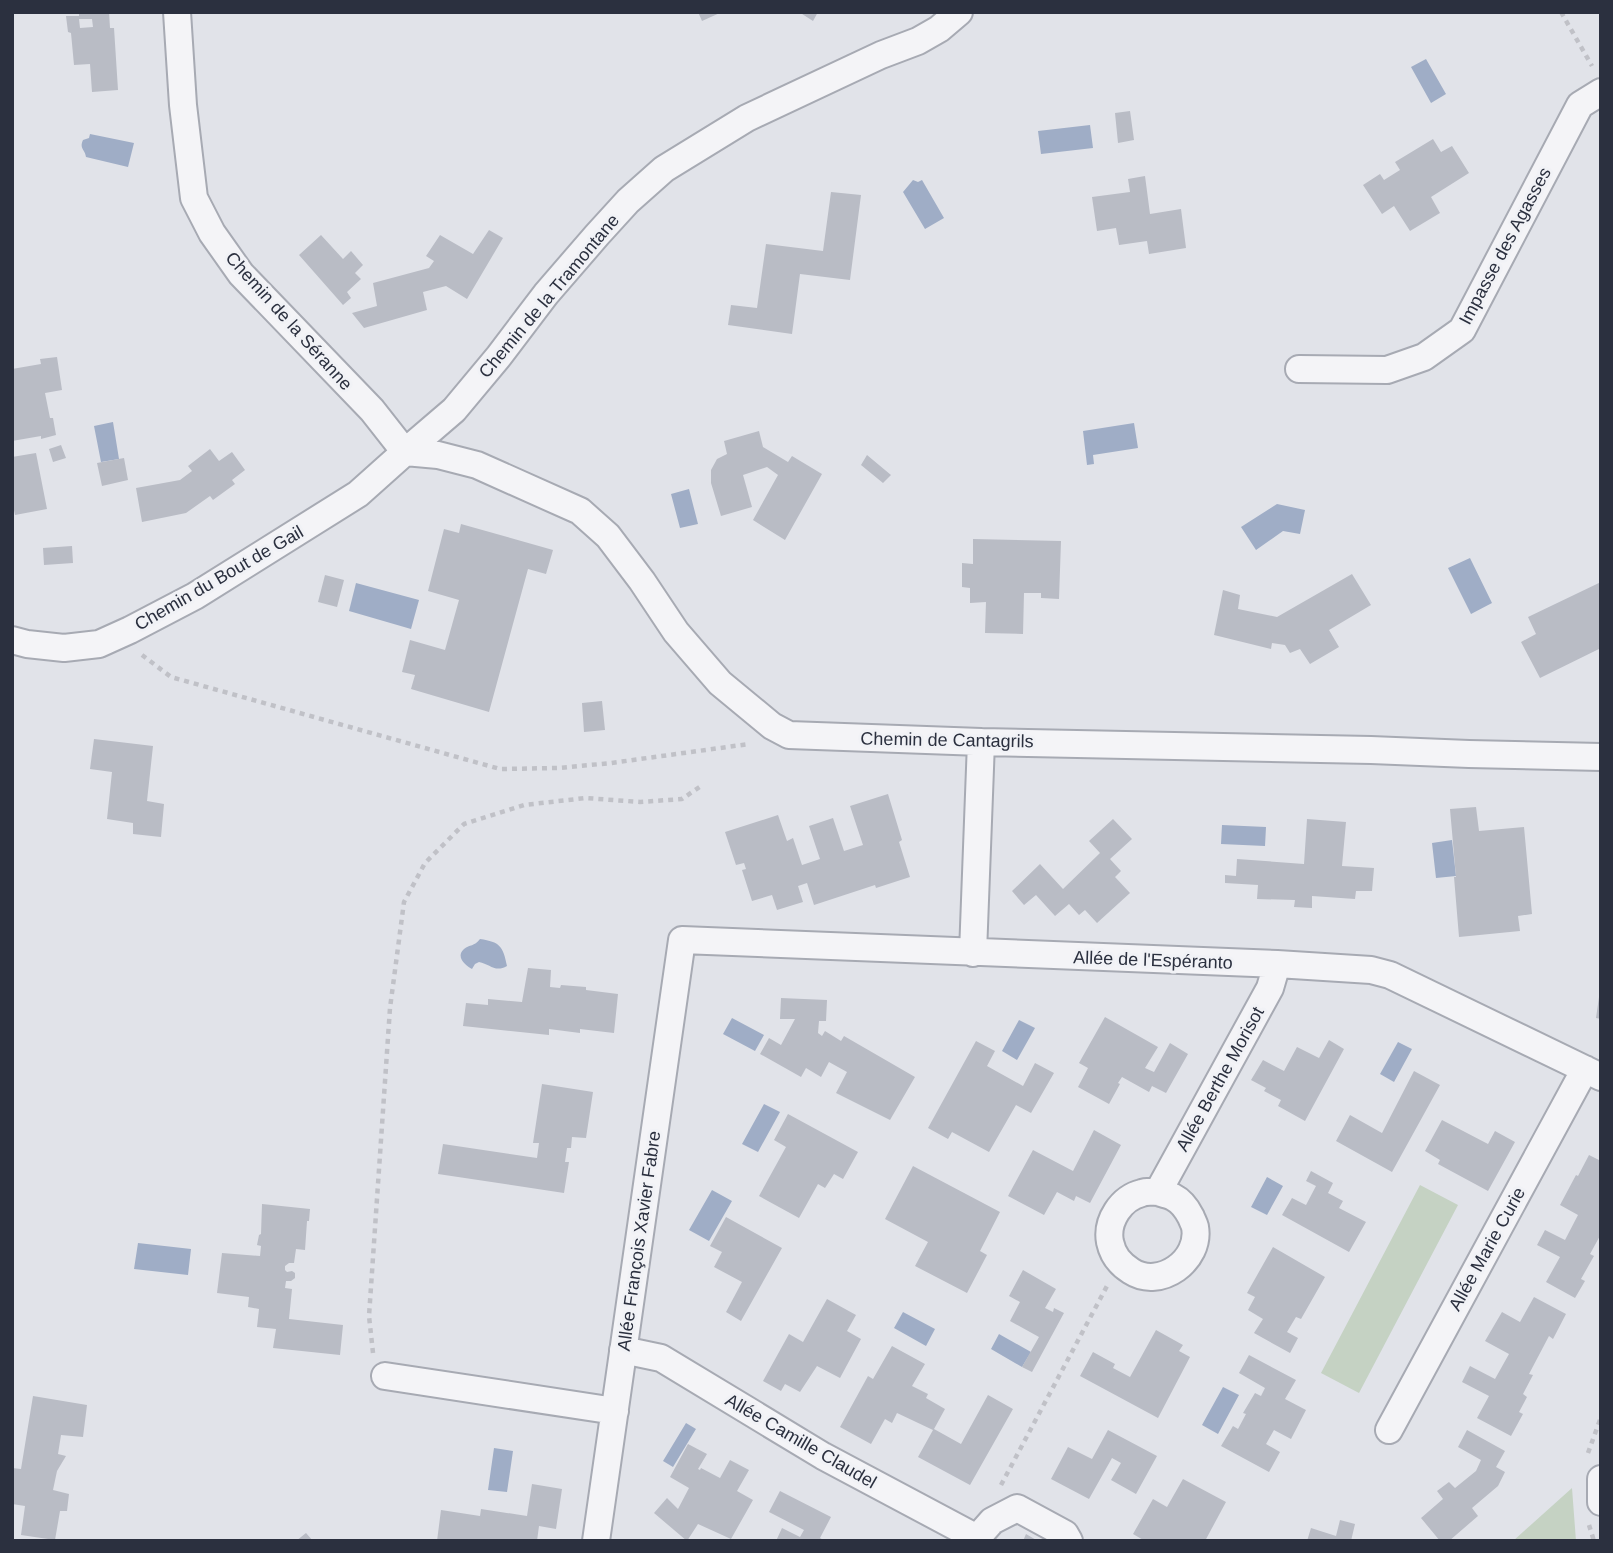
<svg xmlns="http://www.w3.org/2000/svg" width="1613" height="1553" font-family="Helvetica,sans-serif">
<style>
.green{fill:#c5d2c3}
.water{fill:#9fadc6}
.building{fill:#b9bcc5;fill-rule:evenodd}
.lines{fill:none;stroke-linecap:round;stroke-linejoin:round}
.minor-casing{stroke:#a7aab3;stroke-width:30}
.path{stroke:#c0c1c7;stroke-width:4.5;stroke-dasharray:5 5;stroke-linecap:butt}
.minor{stroke:#f4f4f7;stroke-width:26}
.labels{text-anchor:middle;stroke-width:6;stroke-linejoin:round;paint-order:stroke}
.street-label{font-size:18px;fill:#2b303f;stroke:#f1f2f6}
</style>
<rect width="100%" height="100%" fill="#e1e3e9"/>
<path class="green" d="M1420,1185L1458,1205L1359,1393L1321,1373Z
M1572,1488L1576,1541H1513Z"/>
<path class="water" d="M1426,59L1446,94L1431,103L1411,67Z
M1090,125L1093,148L1041,154L1038,131Z
M90,134L134,143L128,167L86,157C85,149 79,149 83,140L89,138Z
M913,180L918,182L922,180L944,218L925,229L903,192Z
M113,422L119,459L101,462L94,426Z
M1134,423L1138,448L1093,455L1094,464L1087,465L1083,431Z
M689,489L698,524L680,528L671,494Z
M1277,504L1305,510L1300,534L1283,531L1256,550L1241,527Z
M1470,558L1492,603L1471,614L1448,568Z
M356,583L419,600L411,629L349,611Z
M1222,825L1266,827L1265,846L1221,844Z
M1452,840L1456,876L1436,878L1432,843Z
M480,939C500,942 503,946 507,966C495,973 490,964 479,962L475,964L472,969C466,966 455,957 464,949C470,944 474,947 480,939Z
M732,1018L764,1035L755,1051L723,1034Z
M1019,1020L1035,1028L1017,1060L1002,1051Z
M1398,1042L1412,1049L1394,1082L1380,1074Z
M764,1104L780,1112L758,1152L742,1144Z
M1267,1177L1283,1186L1267,1215L1251,1207Z
M712,1190L732,1201L709,1241L689,1230Z
M138,1243L191,1249L188,1275L134,1269Z
M903,1312L935,1329L926,1346L894,1328Z
M999,1334L1031,1352L1022,1367L991,1349Z
M1223,1387L1239,1395L1218,1434L1202,1425Z
M686,1423L696,1429L673,1467L663,1461Z
M494,1448L513,1451L507,1492L488,1490Z"/>
<path class="building" d="M79,12H109L110,28H114L118,90L92,92L90,64L74,65L71,33L68,32L66,16H79ZM79,19H92L93,27L80,28Z
M698,12H722L702,21Z
M799,12H818L813,21Z
M1130,111L1134,140L1118,143L1115,113Z
M1433,139L1441,152L1452,146L1469,173L1431,197L1440,213L1410,231L1394,206L1382,214L1363,185L1380,174L1384,180L1400,170L1395,162Z
M1145,176L1150,214L1181,209L1186,248L1149,254L1147,241L1119,245L1116,228L1097,231L1092,197L1130,192L1128,179Z
M831,192L861,195L850,280L800,274L792,334L728,325L731,305L757,308L766,244L823,251Z
M489,230L503,238L467,299L446,286L423,292L427,310L364,328L352,313L377,306L373,283L429,268L434,261L426,256L440,235L473,254Z
M321,235L343,259L351,251L363,265L355,273L361,279L347,292L351,298L343,305L299,255Z
M57,357L62,390L45,393L50,418H53L56,435L41,439V436L12,441V369L41,364L40,359Z
M759,431L763,447L788,462L792,456L822,474L785,540L753,520L778,475L767,467L743,475L752,507L721,516L711,483V470L717,459L727,454L724,441Z
M61,445L66,458L53,462L49,449Z
M210,449L219,461L232,452L245,470L232,480L235,484L213,500L210,496L186,513L142,522L136,488L180,480L192,471L188,466Z
M36,453L47,509L15,515L12,501V457Z
M867,455L891,475L883,483L861,465Z
M124,458L128,480L102,486L97,463Z
M461,524L553,550L546,574L528,569L489,712L411,689L415,675L402,672L410,640L445,650L459,600L428,591L444,529L459,533Z
M973,539L1061,541L1059,599L1041,598V593H1024L1023,634L985,633L986,602L970,603V588L962,587V563L973,564Z
M72,546L73,563L44,565L43,548Z
M1352,574L1371,605L1329,630L1339,647L1310,664L1300,649L1290,653L1285,645L1272,643L1271,649L1214,635L1223,590L1240,595L1238,609L1277,617Z
M325,575L344,580L337,607L318,602Z
M1601,582V648L1540,678L1521,642L1536,634L1528,617Z
M602,701L605,730L584,732L582,703Z
M94,739L153,746L147,801L164,804L161,837L133,834V823L107,819L112,772L90,769Z
M888,794L902,840L899,842L910,877L876,888L875,885L814,905L807,883L798,886L803,902L777,910L772,895L752,901L742,870L746,869L744,863L736,865L725,832L778,815L787,841L793,838L802,865L820,859L809,826L833,818L844,851L863,845L850,806Z
M1476,807L1479,831L1524,827L1532,914L1518,916L1520,931L1459,937L1454,877H1456L1450,809Z
M1113,819L1132,839L1110,859L1121,871L1115,877L1130,893L1097,923L1085,910L1079,915L1069,904L1055,916L1036,895L1024,905L1012,891L1040,864L1063,889L1100,853L1089,841Z
M1307,819L1346,822L1342,866L1374,868L1372,891H1356L1355,899L1312,896V908L1294,907L1295,900L1257,899L1258,885L1225,883V875L1236,876L1237,859L1304,864Z
M528,968L551,970L550,987L560,988L561,985L586,987V990L618,994L614,1033L580,1029V1033L549,1029V1035L463,1026L466,1003L488,1005V999L522,1002Z
M1599,997H1601V1019L1596,1018Z
M781,998L827,1000L826,1021H819L818,1033L822,1036L825,1031L841,1041L844,1036L915,1077L890,1120L836,1093L847,1072L829,1062L821,1077L806,1068L801,1077L760,1054L769,1038L781,1045L795,1019H780Z
M1105,1017L1158,1047L1145,1068L1154,1072L1170,1043L1188,1054L1166,1093L1152,1086L1149,1092L1122,1077L1118,1083L1120,1084L1109,1104L1078,1087L1088,1068L1079,1063Z
M1329,1040L1344,1049L1305,1121L1278,1106L1281,1100L1264,1091L1266,1088L1251,1080L1263,1060L1284,1071L1297,1047L1319,1058Z
M976,1041L995,1051L987,1066L1023,1086L1035,1063L1054,1073L1031,1113L1016,1105L989,1152L952,1132L948,1139L928,1128Z
M1414,1071L1440,1085L1392,1172L1336,1141L1350,1115L1382,1133Z
M542,1084L593,1092L586,1138L572,1137L571,1148H567L565,1162H569L564,1193L438,1174L443,1144L537,1158L539,1143H533Z
M788,1114L858,1152L843,1179L834,1174L825,1188L818,1184L799,1218L759,1196L786,1147L774,1140Z
M1442,1120L1488,1144L1495,1131L1515,1142L1488,1191L1438,1164L1440,1160L1425,1151Z
M1094,1130L1121,1145L1090,1203L1076,1196L1074,1201L1057,1192L1044,1215L1008,1196L1033,1150L1073,1171Z
M1589,1155L1601,1161V1234L1590,1254L1594,1256L1581,1279L1585,1281L1575,1298L1546,1282L1560,1257L1537,1245L1545,1230L1565,1240L1578,1215L1560,1205L1576,1175L1578,1176Z
M913,1166L1000,1212L980,1251L987,1255L967,1293L915,1266L928,1242L885,1219Z
M1311,1171L1333,1183L1328,1193L1343,1201L1339,1208L1366,1222L1349,1252L1282,1215L1292,1198L1306,1205L1316,1186L1306,1181Z
M262,1204L310,1209L309,1221H307L305,1250L296,1249L294,1263H289L285,1266V1270L287,1272L292,1271L295,1273V1278L291,1281H286L285,1288L292,1289L289,1319L343,1325L340,1355L273,1348L276,1329L257,1327L259,1309L248,1307L249,1297L217,1293L222,1253L260,1256L261,1246L257,1245L259,1235L261,1234Z
M726,1217L782,1248L741,1321L726,1312L742,1282L714,1267L722,1252L710,1246Z
M1273,1247L1325,1277L1301,1319L1296,1317L1287,1332L1298,1338L1290,1353L1254,1333L1263,1319L1248,1310L1255,1297L1247,1293Z
M1023,1270L1056,1289L1045,1308L1053,1312L1054,1308L1064,1313L1032,1372L1022,1367L1039,1337L1010,1321L1020,1302L1009,1296Z
M1534,1297L1566,1314L1553,1339L1549,1336L1529,1374L1533,1375L1523,1394L1527,1397L1519,1412L1523,1414L1511,1436L1477,1418L1489,1396L1462,1382L1470,1366L1495,1379L1509,1354L1485,1341L1502,1312L1520,1322Z
M827,1299L856,1315L847,1331L861,1339L840,1378L817,1366L800,1392L785,1384L781,1391L763,1381L789,1334L803,1342Z
M1156,1330L1183,1345L1179,1351L1190,1357L1158,1418L1080,1376L1093,1352L1115,1364L1113,1368L1130,1377Z
M892,1346L925,1364L912,1386L928,1394L926,1398L945,1409L934,1429L961,1444L988,1395L1013,1409L970,1485L918,1457L933,1430L897,1413L892,1423L885,1419L871,1444L840,1427L868,1376L873,1379Z
M1249,1355L1296,1380L1285,1399L1306,1410L1291,1439L1274,1430L1266,1444L1280,1452L1269,1472L1221,1446L1233,1426L1238,1429L1246,1414L1243,1413L1255,1393L1261,1396L1265,1388L1239,1373Z
M33,1396L87,1405L83,1437L61,1435L58,1454L66,1456L57,1471L53,1490L69,1494L67,1511H60L55,1540L21,1535L25,1506L12,1504V1468L21,1469Z
M1108,1430L1157,1456L1136,1494L1111,1480L1121,1463L1112,1458L1089,1499L1051,1479L1068,1447L1092,1459Z
M1467,1430L1505,1451L1496,1467L1505,1472L1498,1486L1472,1508L1478,1516L1449,1541H1440L1421,1518L1443,1499L1437,1491L1449,1482L1455,1488L1476,1471L1481,1460L1458,1447Z
M688,1444L707,1454L698,1469L700,1470L701,1468L720,1478L730,1460L749,1470L737,1491L753,1500L731,1539L698,1524L687,1541L654,1513L667,1498L678,1509L689,1488L670,1477Z
M1183,1479L1226,1502L1205,1541H1145L1133,1534L1153,1499L1167,1507Z
M532,1484L562,1489L556,1529L539,1526L537,1541H437L441,1510L480,1516L481,1509L527,1516Z
M780,1491L831,1517L820,1538L825,1541H776L782,1528L800,1537L804,1530L769,1512Z
M1340,1520L1355,1524L1351,1541H1307L1311,1528L1336,1536Z
M306,1533L313,1541H296Z
M1026,1534L1038,1541H1023Z"/>
<g class="lines">
<g class="minor-casing">
<path id="minor" d="M177,12L183,105L194,198L212,233L241,274L372,410L405,452
M1299,369L1387,370L1424,357L1462,330L1580,105L1601,92
M405,452L438,455L477,465L580,511L608,536L642,581L676,632L720,683L772,726L789,735L981,742L1371,750L1469,754L1601,757
M12,640L27,644L64,648L99,644L130,630L195,596L358,494L405,452L454,410L499,356L546,294L597,235L628,201L664,169L747,118L881,55L918,41L939,29L959,12
M973,953L981,742
M1158,1192C1163,1194 1169,1195 1173,1197C1181,1201 1187,1209 1191,1217C1192,1220 1194,1223 1195,1227C1201,1260 1160,1290 1131,1271C1120,1264 1113,1256 1110,1242C1106,1221 1121,1198 1142,1193C1147,1191 1153,1192 1158,1192L1270,988L1277,964
M623,1350L661,1358L823,1456L977,1538
M385,1376L615,1411
M1389,1430L1585,1069
M1601,1479V1502
M596,1541L682,940L1277,964L1371,970L1390,975L1601,1077
M976,1541L977,1538L992,1521L1017,1508L1065,1534L1069,1541"/>
</g>
<path class="path" d="M1561,12L1592,66
M142,655L171,677L500,769L559,768L611,763L749,744
M373,1353L369,1316L390,1008L404,902L425,863L464,824L524,805L586,798L640,802L682,799L701,786
M1588,1453L1601,1417
M1001,1485L1107,1286
M1589,1525L1594,1541"/>
<use href="#minor" class="minor"/>
</g>
<g class="labels">
<g class="street-label">
<text transform="translate(1505 246) rotate(-62)" y="6">Impasse des Agasses</text>
<text transform="translate(549 296) rotate(-50)" y="6">Chemin de la Tramontane</text>
<text transform="translate(289 321) rotate(48)" y="6">Chemin de la Séranne</text>
<text transform="translate(219 578) rotate(-30)" y="6">Chemin du Bout de Gail</text>
<text transform="translate(947 740) rotate(1)" y="6">Chemin de Cantagrils</text>
<text transform="translate(1153 960) rotate(2)" y="6">Allée de l'Espéranto</text>
<text transform="translate(1220 1079) rotate(-61)" y="6">Allée Berthe Morisot</text>
<text transform="translate(639 1241) rotate(-82)" y="6">Allée François Xavier Fabre</text>
<text transform="translate(1487 1249) rotate(-61)" y="6">Allée Marie Curie</text>
<text transform="translate(801 1441) rotate(30)" y="6">Allée Camille Claudel</text>
</g>
</g>
<rect width="1613" height="1553" fill="none" stroke="#2b303f" stroke-width="28"/>
</svg>
